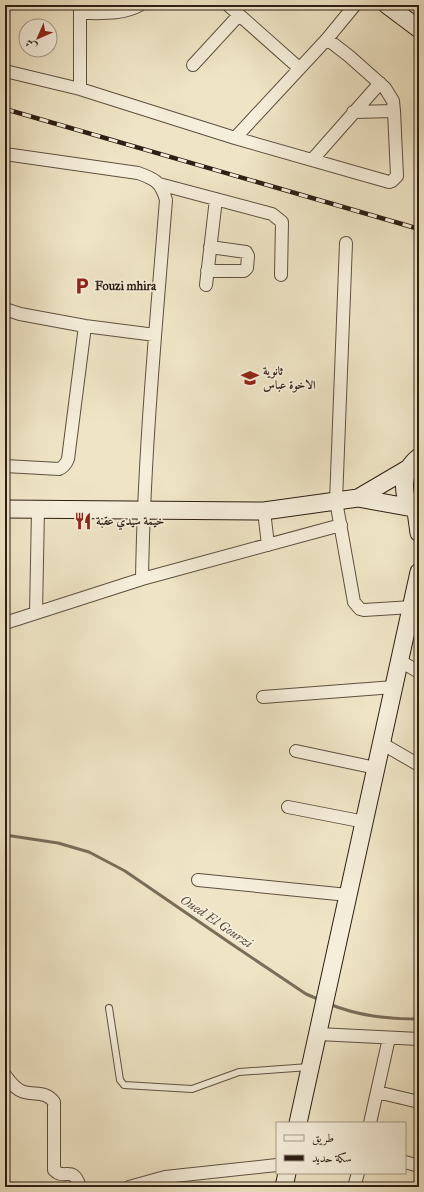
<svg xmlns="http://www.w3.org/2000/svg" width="424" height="1192" font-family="'IM FELL Great Primer',Amiri,serif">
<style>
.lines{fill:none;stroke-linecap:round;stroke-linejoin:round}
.stream{stroke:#7a6d5a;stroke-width:3}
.lane-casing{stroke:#5e5040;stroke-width:8}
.street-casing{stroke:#5e5040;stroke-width:14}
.secondary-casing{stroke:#2e1e14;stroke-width:19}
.lane{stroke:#f5eeda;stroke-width:6}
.street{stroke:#f5eeda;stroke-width:12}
.secondary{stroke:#f5eeda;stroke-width:17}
.rail-casing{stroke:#2e1e14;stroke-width:4.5}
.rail{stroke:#f5eeda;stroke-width:3;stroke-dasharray:9;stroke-linecap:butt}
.labels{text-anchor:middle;stroke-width:3.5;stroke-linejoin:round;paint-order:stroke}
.poi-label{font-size:12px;font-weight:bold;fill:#2e1e14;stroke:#f5eeda;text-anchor:start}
.water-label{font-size:13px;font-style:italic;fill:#5a4c3d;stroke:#f5eeda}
</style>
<rect width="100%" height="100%" fill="#efe5c6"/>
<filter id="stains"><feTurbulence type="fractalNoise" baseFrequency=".005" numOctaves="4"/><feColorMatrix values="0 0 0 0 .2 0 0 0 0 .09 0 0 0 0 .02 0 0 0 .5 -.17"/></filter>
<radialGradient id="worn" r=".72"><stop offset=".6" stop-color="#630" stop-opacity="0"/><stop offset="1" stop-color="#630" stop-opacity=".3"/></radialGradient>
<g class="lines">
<path class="stream" d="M5,835L58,843L89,852L125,871L233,945L306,994L320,1000
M329,1004C359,1016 387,1019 419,1019"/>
<g class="lane-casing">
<path id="lane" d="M109,1008L120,1080L124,1085L192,1089L239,1072L309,1067"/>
</g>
<g class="street-casing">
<path id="street" d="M228,5L299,68
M81,13C101,13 122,15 140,5
M193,65L239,15
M5,71L80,89L235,138L389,182L392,181L397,176L394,111L393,101L385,88L349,56L327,39
M80,89V5
M353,112L394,111
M235,138L327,39L355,5
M5,154L138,173C155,179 161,182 166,200C156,326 144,452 142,579
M312,160L380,83
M159,184L272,214L282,222L281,275
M346,243L336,501L354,602L360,609L364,610L412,607
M207,271H244L247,268L248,256L246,252L210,247
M206,285L216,199
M5,309L20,314L85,326L155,335
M5,466L59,469C64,467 66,464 68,459L85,326
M264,511L268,545
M36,613L38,510
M5,623L142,579L341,525
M400,661L419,672
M263,697L394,687
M381,743L419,765
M296,751L376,768
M288,807L365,822
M198,880L348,895
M318,1034L419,1039
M5,1075C10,1082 16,1090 24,1092C36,1095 46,1091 54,1102V1170C64,1181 73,1164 80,1187
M377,1092L419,1102
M370,1123L389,1038
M405,1162L419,1166
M129,1187L165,1177L277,1165
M354,1187L358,1173"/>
</g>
<g class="secondary-casing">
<path id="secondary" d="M387,5L419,29
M358,498L409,468
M5,509L264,511L358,498L413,508
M416,511L419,533
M417,512C399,497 401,471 419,457
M298,1123L419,572
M284,1187L287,1173"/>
</g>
<use href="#lane" class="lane"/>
<use href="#street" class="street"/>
<use href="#secondary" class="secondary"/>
<g class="rail-casing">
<path id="rail" d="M5,109L419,229"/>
</g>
<use href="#rail" class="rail"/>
</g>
<defs>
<g id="parking-bare" transform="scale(1.38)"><path d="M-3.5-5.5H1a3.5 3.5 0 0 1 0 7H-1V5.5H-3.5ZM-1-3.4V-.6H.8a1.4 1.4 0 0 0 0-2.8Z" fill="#8f2418" stroke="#f5eeda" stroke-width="2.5" paint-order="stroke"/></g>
<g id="school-bare" transform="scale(1.38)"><path d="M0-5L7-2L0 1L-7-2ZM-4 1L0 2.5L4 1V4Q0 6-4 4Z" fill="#8f2418" stroke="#f5eeda" stroke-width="2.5" paint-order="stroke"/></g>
<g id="restaurant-bare" transform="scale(1.38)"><path d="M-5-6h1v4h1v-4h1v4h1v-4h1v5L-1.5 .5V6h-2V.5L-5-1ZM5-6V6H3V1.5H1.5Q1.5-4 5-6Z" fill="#8f2418" stroke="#f5eeda" stroke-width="2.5" paint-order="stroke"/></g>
</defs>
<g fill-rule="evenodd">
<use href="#parking-bare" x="82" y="286"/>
<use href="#school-bare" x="250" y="378"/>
<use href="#restaurant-bare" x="83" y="521"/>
</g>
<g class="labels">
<g class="poi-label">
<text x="95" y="290">Fouzi mhira</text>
<text x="263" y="375">ثانوية<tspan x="263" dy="14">الاخوة عباس</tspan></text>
<text x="96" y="525">خيمة سيدي عقبة</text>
</g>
<g class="water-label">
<text transform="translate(217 921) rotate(34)" y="5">Oued El Gourzi</text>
</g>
</g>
<rect width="424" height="1192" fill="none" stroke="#efe5c6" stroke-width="20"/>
<rect x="6" y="6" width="412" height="1180" fill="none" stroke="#2e1e14" stroke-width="2"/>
<rect x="10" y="10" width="404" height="1172" fill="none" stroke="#2e1e14"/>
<rect x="276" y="1122" width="130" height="52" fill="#f5eeda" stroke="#a59b8b"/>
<rect x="284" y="1135" width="20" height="6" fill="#f5eeda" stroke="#a59b8b"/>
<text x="312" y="1142" font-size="12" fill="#2e1e14">طريق</text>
<rect x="284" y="1155" width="20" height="6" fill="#2e1e14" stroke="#a59b8b"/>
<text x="312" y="1162" font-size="12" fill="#2e1e14">سكة حديد</text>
<g transform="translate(38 38) rotate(225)"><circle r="19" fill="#f5eeda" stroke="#a59b8b"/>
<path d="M0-3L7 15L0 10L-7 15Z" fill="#8f2418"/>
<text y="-6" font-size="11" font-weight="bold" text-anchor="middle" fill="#2e1e14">ش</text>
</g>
<rect width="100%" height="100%" filter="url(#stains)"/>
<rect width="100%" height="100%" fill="url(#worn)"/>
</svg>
